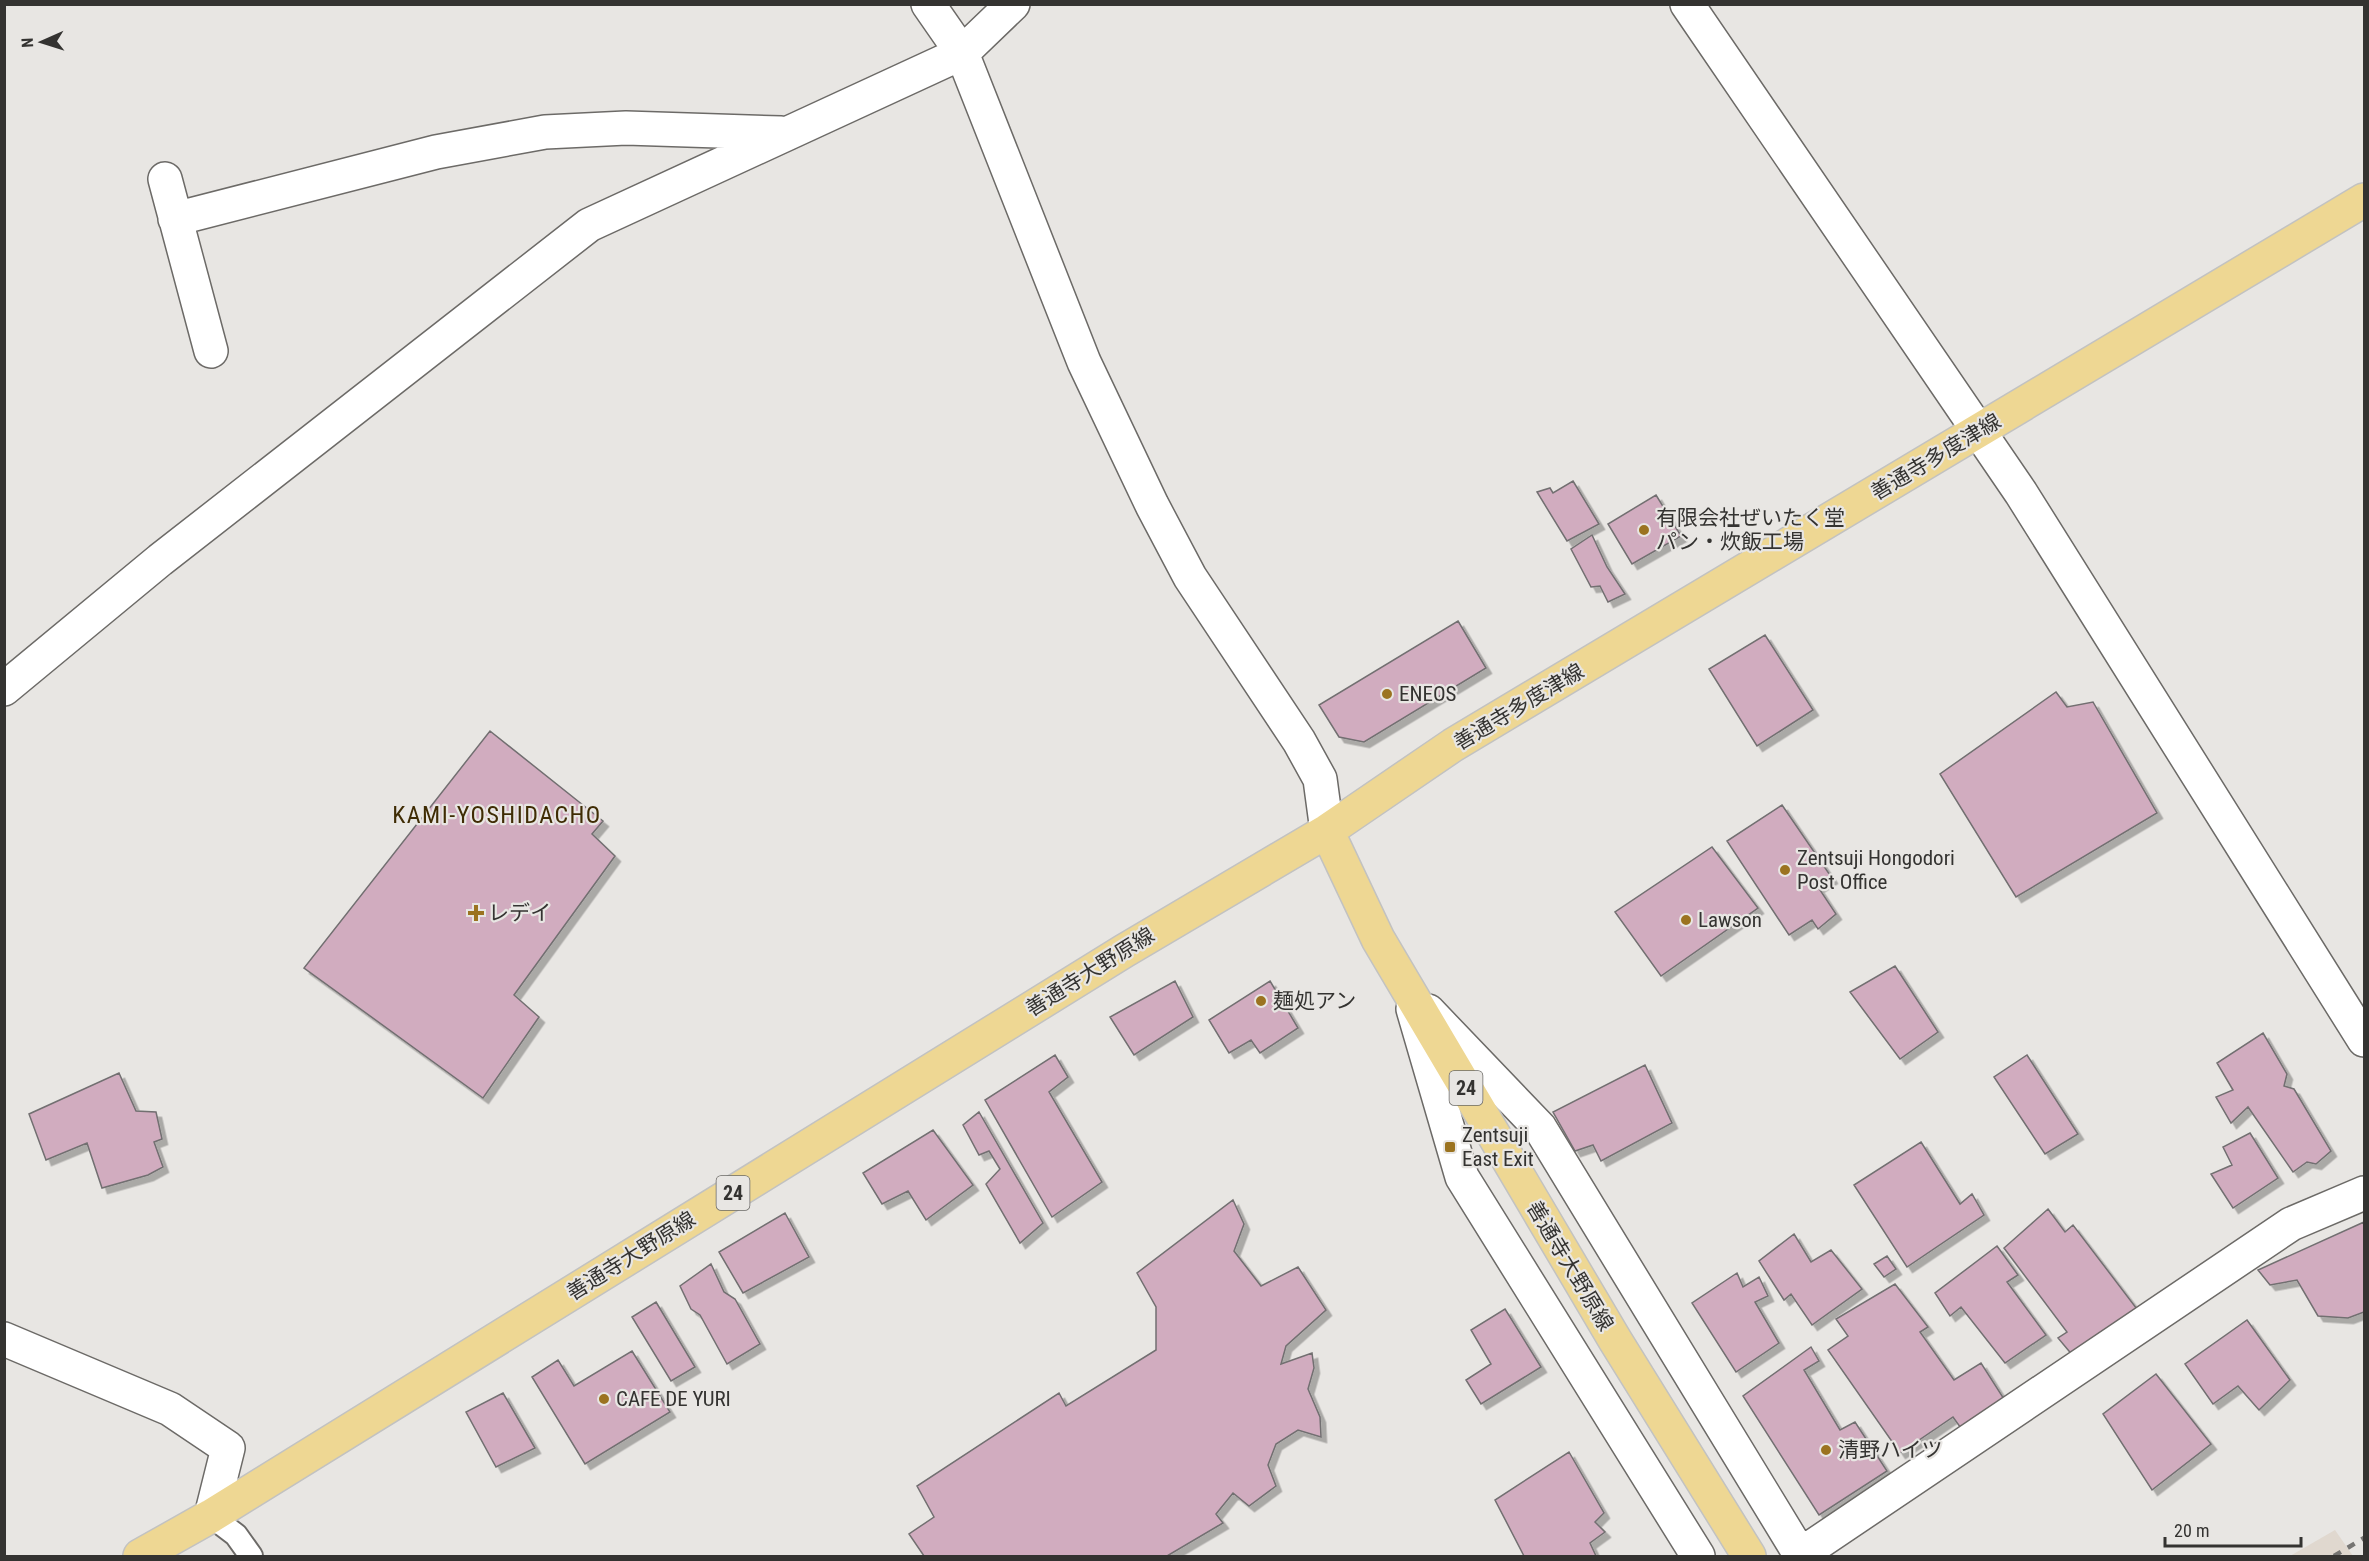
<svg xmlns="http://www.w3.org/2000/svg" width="2369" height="1561" font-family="'Roboto Condensed','Noto Sans JP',sans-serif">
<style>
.built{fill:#e0d8cf}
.building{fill:#d1acbf;stroke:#726f71;stroke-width:1.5;filter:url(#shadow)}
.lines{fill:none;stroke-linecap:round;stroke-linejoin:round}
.lane-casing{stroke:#6c6a67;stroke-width:26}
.street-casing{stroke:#6c6a67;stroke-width:36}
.secondary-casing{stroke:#6c6a67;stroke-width:36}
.primary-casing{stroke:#c2c2c1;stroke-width:36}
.lane{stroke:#fff;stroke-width:22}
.street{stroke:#fff;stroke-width:33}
.secondary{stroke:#fff;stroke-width:33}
.primary{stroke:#eed793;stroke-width:33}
.rail{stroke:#757472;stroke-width:4.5;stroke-dasharray:8 8;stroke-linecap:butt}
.poi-dot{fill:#9b7320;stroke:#e8e6e3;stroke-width:2}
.labels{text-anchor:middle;stroke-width:4.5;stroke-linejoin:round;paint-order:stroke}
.shield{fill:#e8e6e3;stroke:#6a6966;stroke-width:1.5}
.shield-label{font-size:20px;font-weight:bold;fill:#343331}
.street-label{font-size:21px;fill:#343331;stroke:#e8e6e3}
.poi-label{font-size:21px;fill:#343331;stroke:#e8e6e3;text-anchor:start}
.quarter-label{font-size:24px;letter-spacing:1.5px;fill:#3f2c04;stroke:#e8e6e3}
</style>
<defs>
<filter id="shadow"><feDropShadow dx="5.5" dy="5.5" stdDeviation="0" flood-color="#0004"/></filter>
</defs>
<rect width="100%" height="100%" fill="#e8e6e3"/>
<path class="built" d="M2335,1530L2353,1556H2290Z"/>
<path class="building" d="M1573,481L1599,524L1567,541L1537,492L1550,488L1553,493Z
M1656,495L1681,536L1632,564L1608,524Z
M1592,535L1607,567L1625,594L1608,602L1600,586L1591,587L1571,549Z
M1458,621L1486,668L1364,742L1339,737L1319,705Z
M1765,635L1813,710L1757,746L1709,669Z
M2056,692L2067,707L2093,702L2157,813L2016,897L1940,774Z
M490,731L603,821L592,834L615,856L514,995L539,1017L483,1098L304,968Z
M1782,805L1832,878L1818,887L1836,914L1818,929L1812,920L1789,935L1727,841Z
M1712,847L1758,908L1661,976L1615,912Z
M1895,966L1938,1032L1900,1059L1850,992Z
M1175,981L1193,1017L1134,1055L1110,1017Z
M1270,981L1298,1028L1260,1053L1251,1040L1229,1053L1209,1020Z
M2263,1033L2287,1074L2284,1086L2294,1089L2331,1151L2316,1164L2307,1162L2293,1172L2248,1107L2231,1123L2216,1097L2233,1090L2217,1063Z
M1055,1055L1068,1077L1049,1092L1102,1182L1052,1217L985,1100Z
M2027,1055L2078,1134L2045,1154L1994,1077Z
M1645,1065L1672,1123L1601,1161L1593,1145L1575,1151L1553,1112Z
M119,1073L136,1111L156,1112L162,1139L154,1142L163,1167L148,1175L102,1188L87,1143L46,1160L29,1114Z
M979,1112L1043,1223L1020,1243L986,1184L1000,1169L989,1151L979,1155L963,1125Z
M933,1130L973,1185L926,1220L908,1191L882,1204L863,1173Z
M2250,1133L2278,1178L2233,1208L2211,1174L2232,1165L2223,1147Z
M1921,1142L1960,1204L1972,1194L1984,1215L1907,1267L1854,1185Z
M1233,1200L1244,1224L1234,1251L1261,1286L1298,1267L1326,1310L1286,1346L1281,1364L1312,1353L1314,1368L1308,1389L1320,1417L1321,1437L1298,1430L1276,1444L1268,1465L1276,1486L1249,1506L1233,1493L1216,1514L1223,1523L1167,1556H924L909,1534L934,1517L917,1486L1059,1393L1066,1406L1156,1350V1307L1137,1273Z
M2048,1209L2065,1232L2073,1225L2140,1313L2074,1357L2058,1338L2067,1332L2004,1248Z
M785,1213L809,1257L743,1293L719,1252Z
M2364,1222V1312L2348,1318L2318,1316L2297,1280L2270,1285L2258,1270Z
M1794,1234L1811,1262L1831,1250L1862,1289L1812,1325L1791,1294L1784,1300L1759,1261Z
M1997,1246L2018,1275L2007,1282L2046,1335L2005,1363L1961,1307L1950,1316L1935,1293Z
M1887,1256L1896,1269L1884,1277L1874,1264Z
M711,1264L724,1292L735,1299L760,1344L727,1364L700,1315L691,1309L680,1286Z
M1737,1273L1743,1287L1759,1277L1768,1296L1755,1302L1779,1343L1736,1372L1692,1303Z
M1895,1284L1928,1327L1920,1332L1954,1380L1981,1363L2004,1399L1963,1431L1953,1417L1900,1453L1828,1350L1848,1336L1836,1319Z
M656,1302L695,1367L671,1381L632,1317Z
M1505,1309L1541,1367L1481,1404L1466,1380L1491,1364L1471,1330Z
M2247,1320L2290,1380L2259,1410L2238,1386L2213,1404L2185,1364Z
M1811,1347L1819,1361L1804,1370L1840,1430L1855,1422L1887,1471L1819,1515L1743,1396Z
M632,1351L670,1412L585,1464L532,1377L558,1360L574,1386Z
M2156,1374L2211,1444L2152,1490L2103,1414Z
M503,1393L535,1448L496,1467L466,1412Z
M1569,1452L1604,1513L1595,1522L1605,1532L1590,1543L1596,1556H1524L1495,1500Z"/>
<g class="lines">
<g class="lane-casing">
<path id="lane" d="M211,1516L236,1535L251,1556"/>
</g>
<g class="street-casing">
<path id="street" d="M928,4L962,53L1084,362L1152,505L1190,577L1299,741L1320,779L1327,831
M165,179L211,351
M175,219L436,152L545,132L626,128L781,133
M4,689L160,560L589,225L962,53L1013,4
M1413,1009L1462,1177L1698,1556
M1428,1011L1540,1128L1801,1556
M4,1339L170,1409L228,1448L211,1516
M1800,1555L2291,1224L2364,1193"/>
</g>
<g class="secondary-casing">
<path id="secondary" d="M1687,4L2021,493L2364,1040"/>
</g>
<g class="primary-casing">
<path id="primary" d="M1327,831L1378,939L1615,1340L1749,1556
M140,1556L211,1516L1124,951L1327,831L1453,745L2364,200"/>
</g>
<use href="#lane" class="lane"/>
<use href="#street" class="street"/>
<use href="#secondary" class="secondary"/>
<use href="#primary" class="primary"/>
<path class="rail" d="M2334,1556L2364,1538"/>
</g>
<g class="poi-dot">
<circle cx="1644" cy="530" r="6"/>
<circle cx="1387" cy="694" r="6"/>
<circle cx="1785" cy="870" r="6"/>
<path d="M473 904h6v6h6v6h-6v6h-6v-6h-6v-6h6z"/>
<circle cx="1686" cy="920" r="6"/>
<circle cx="1261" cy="1001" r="6"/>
<rect x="1444" y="1141" width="12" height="12" rx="3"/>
<circle cx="604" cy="1399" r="6"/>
<circle cx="1826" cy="1450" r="6"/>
</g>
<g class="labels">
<g class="shield">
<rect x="1449.5" y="1071" width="33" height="34" rx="4.5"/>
<rect x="716.5" y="1176" width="33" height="34" rx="4.5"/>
</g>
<g class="shield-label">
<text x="1466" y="1095">24</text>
<text x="733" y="1200">24</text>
</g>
<g class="street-label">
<text transform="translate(1936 457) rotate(-31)" y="7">善通寺多度津線</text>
<text transform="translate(1519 707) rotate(-31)" y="7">善通寺多度津線</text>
<text transform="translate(1090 972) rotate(-32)" y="7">善通寺大野原線</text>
<text transform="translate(631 1256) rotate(-32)" y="7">善通寺大野原線</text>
<text transform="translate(1570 1266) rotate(59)" y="7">善通寺大野原線</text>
</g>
<g class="poi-label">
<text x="1656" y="525">有限会社ぜいたく堂<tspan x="1656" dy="24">パン・炊飯工場</tspan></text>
<text x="1399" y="701">ENEOS</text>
<text x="1797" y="865">Zentsuji Hongodori<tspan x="1797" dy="24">Post Office</tspan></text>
<text x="488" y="920">レデイ</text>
<text x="1698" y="927">Lawson</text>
<text x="1273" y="1008">麺処アン</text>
<text x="1462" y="1142">Zentsuji<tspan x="1462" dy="24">East Exit</tspan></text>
<text x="616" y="1406">CAFE DE YURI</text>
<text x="1838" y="1457">清野ハイツ</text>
</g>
<g class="quarter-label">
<text x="497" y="823">KAMI-YOSHIDACHO</text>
</g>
</g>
<rect width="2369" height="1561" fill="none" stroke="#343331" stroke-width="12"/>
<g transform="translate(42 42) rotate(267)" stroke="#e8e6e3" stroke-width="4.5" paint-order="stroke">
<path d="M0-4.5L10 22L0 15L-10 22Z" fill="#343331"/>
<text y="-9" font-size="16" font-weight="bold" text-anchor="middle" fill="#343331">N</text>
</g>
<path d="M2165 1537v9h136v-9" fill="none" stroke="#343331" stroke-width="3"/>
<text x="2174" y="1537" font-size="18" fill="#343331" stroke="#e8e6e3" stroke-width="4.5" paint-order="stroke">20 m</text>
</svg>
